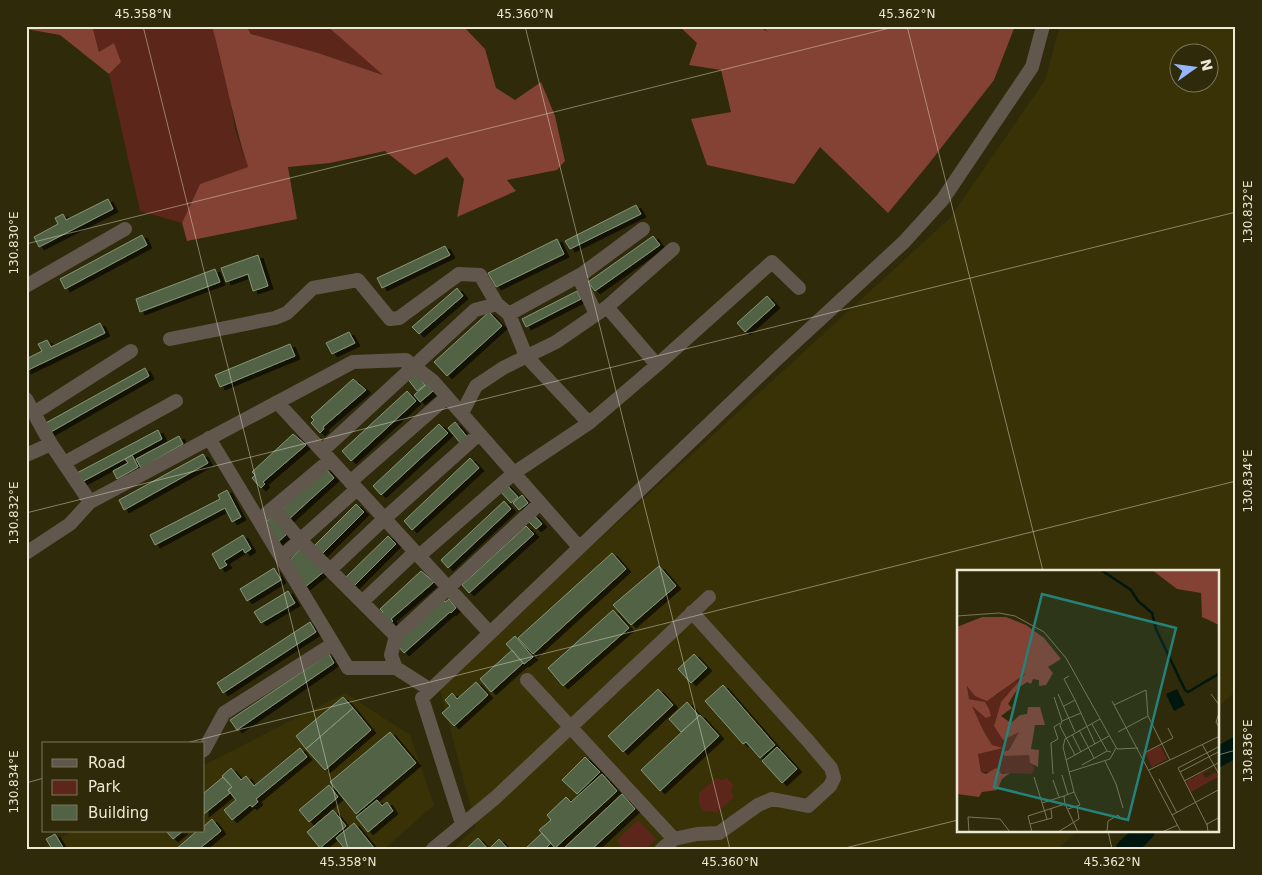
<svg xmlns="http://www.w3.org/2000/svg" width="1262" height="875" font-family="'DejaVu Sans',sans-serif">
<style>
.built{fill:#393207;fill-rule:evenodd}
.green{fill:#5c261a}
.forest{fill:#834234}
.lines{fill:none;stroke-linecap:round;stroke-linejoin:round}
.river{stroke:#00160e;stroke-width:20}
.building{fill:#516245;stroke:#859778;filter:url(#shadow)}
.minor{stroke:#62574c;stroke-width:14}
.ticks{fill:none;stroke:#ece9d7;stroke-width:1;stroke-opacity:0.45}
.inset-river{fill:none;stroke:#00160e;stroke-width:2.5}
.inset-road{fill:none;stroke:#7b765b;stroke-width:1}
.view{fill:#258278;fill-opacity:0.15;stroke:#258278;stroke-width:2.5}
.inset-edge{fill:none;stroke:#ece9d7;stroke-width:2.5}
.neatline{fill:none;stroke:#ece9d7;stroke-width:2}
.ticks-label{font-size:12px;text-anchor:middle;fill:#ece9d7}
</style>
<defs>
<filter id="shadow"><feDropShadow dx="5" dy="3" stdDeviation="0" flood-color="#0009"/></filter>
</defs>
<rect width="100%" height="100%" fill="#2f2a09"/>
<path class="built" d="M1060,26H1236V691L1218,707V571H958V831H1077L1058,849H453L476,827L439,686L950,218L1045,80ZM1180,52H1210V82H1180Z
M345,693L410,735L434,805L384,849H39L73,831H204V765Z"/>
<path class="green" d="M96,26H212L226,75L235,129L248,167L200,184L182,223L140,211L109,74L121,62L99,52L93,29Z
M246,26H327L384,75L318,53L251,34Z
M716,778L721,780L727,778L734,786L731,791L734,797L716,813L712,811L704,812L699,805V793Z
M638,820L656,839L646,849H622L617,840Z"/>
<path class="forest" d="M26,26H96L93,29L99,52L114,43L121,62L109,74L60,35L26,29Z
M212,26H246L251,34L318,53L383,75L327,26H463L485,49L496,88L515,100L541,82L555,116L565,161L557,170L507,180L516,191L457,217L464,179L447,157L415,175L385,151L330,163L288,167L297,219L187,241L182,223L200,184L248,167C233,121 225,73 212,26Z
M679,26H758L768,32L762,26H1015L994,80L927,166L888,213L820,147L794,184L707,165L691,119L731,112L721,70L689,65L697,43Z"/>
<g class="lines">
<path class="river" d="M1218,757L1236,747
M1126,849L1145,831"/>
</g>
<path class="building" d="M108,199L113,209L39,247L34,237L58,224L55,218L63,214L66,220Z
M636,205L641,214L570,249L565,241Z
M142,235L147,245L65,289L60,279Z
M653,236L660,245L595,291L588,282Z
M557,239L564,254L496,287L488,273Z
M445,246L450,255L382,288L377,278Z
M258,255L268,286L253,291L248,274L226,282L221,268Z
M215,269L220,282L140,312L136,299Z
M457,288L463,296L419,334L412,327Z
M577,291L581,299L526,327L522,319Z
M767,296L775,305L745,332L737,323Z
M489,312L502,326L447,376L434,362Z
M100,323L105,333L26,371V359L42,351L38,344L47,340L51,347Z
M349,332L355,343L332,354L326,343Z
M290,344L295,356L220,387L215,375Z
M145,368L149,376L49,433L44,424Z
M415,372L425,385L417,391L407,378Z
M353,379L366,390L323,427L324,429L320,433L311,423L314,420L311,417Z
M427,384L433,391L420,402L414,395Z
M407,391L416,401L351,461L342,451Z
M455,422L468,438L461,444L448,428Z
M439,424L448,433L381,495L373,486Z
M158,430L162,439L80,483L75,474Z
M293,434L306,445L263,482L265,484L261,488L252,478L255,475L252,472Z
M179,436L183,444L141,468L136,459Z
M203,454L208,463L124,510L119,500Z
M132,455L138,467L117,479L113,471L128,463L125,459Z
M470,458L479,468L412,530L404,521Z
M326,469L334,478L289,519L281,510Z
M506,484L518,497L511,503L499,490Z
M227,490L241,517L232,522L225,508L155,545L150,535L220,499L218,495Z
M522,495L528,503L519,510L513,503Z
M504,501L511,509L448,568L441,560Z
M356,504L364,512L321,555L313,547Z
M533,514L542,524L536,529L527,520Z
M273,516L288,533L278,542L263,524Z
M526,526L534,534L469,593L462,585Z
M243,535L251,549L245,553L243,549L224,561L227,565L220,569L212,554Z
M388,536L396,544L353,587L345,578Z
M302,547L326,570L305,587L287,563Z
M612,553L626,569L533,654L518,638Z
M659,566L676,586L631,625L613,605Z
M274,568L281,580L247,601L240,589Z
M421,571L434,582L391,619L393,621L389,625L380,615L383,612L380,609Z
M288,591L295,603L261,623L254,612Z
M443,599L445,602L449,599L456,608L451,613L450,612L404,653L397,645V640Z
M613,610L629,628L563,686L548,668Z
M310,622L316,632L223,693L217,683Z
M515,636L533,657L524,664L506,644Z
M512,650L523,663L491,692L480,679Z
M329,654L334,663L237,730L230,720Z
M694,654L707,668L691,683L678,669Z
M476,682L488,695L454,726L442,713L450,706L445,700L452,693L457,699Z
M723,685L775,745L760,758L746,742L743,744L705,701Z
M658,689L673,705L623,752L608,736Z
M343,697L353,708L306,749L296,736Z
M687,702L699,716L681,732L669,719Z
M353,708L371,730L325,770L306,749Z
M700,715L719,736L660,791L641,770Z
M390,732L416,763L356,814L330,782Z
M777,747L797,769L782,783L762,761Z
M300,748L307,757L256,799L258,802L252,807L250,805L232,820L224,810L236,800L228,790L232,787L222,776L231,768L241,780L246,776L254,786Z
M585,757L600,772L577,794L562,780Z
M602,774L617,791L555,848L539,830L551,820L547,815L566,797L571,802Z
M223,777L232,787L228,790L230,793L204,814V793Z
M329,785L338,797L309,822L299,810Z
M622,794L635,809L592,849H563Z
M377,800L382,806L387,802L393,811L368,832L356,817Z
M333,810L346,826L320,848L307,832Z
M212,819L221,831L199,849H176L197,831H204V826Z
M354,823L375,849H345L336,838Z
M166,831H183L173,839Z
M542,833L551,843L545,849H525Z
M55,834L64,849H52L46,839Z
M478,838L488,849H466Z
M499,839L508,849L490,848Z"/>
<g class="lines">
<path class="minor" d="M578,276L596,314
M26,286L125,229
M607,307L657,365L772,262L799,288
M509,314L526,356L589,423
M170,339L275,318L287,313L313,288L358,280L390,319L399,318L459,274L480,275L497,304
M26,399L51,444
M277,402L489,632
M34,413L131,351
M462,413L476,386L503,368L556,342L607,307L673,249
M209,438L348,668H396L429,689
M322,451L475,310L497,304L509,314L582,274L643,229
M26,455L51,444L90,502L353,362L406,360L433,381L579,547
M64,463L176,401
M350,482L447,397
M273,508L300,540L396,636L391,655L396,668
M267,513L330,460
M26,553L70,524L90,502
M419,556L514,473L589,423L657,365
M281,557L357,489
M330,570L384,519L479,434
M362,602L415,552
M396,636L540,503
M527,680L674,839
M204,750L224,713L333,644
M462,824L422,698L777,359L904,242L943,199L1032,67L1043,26
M433,849L495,798L709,597
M662,849L674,839L697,834L719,833L758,805L772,799L808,806L830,786L834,778L831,768L809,742L692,612"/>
</g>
<path class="ticks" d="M143,26L348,849M525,26L730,849M907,26L1043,571M26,244L898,26M26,513L1236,212M182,744L1236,481M1218,755L1236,750M26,783L44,778M1108,831L1112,849M841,849L958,820"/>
<g transform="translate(957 570)">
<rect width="262" height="262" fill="#2f2a09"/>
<path d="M72,100L44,132L37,156L63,161L52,180L45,182L72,185L73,193L78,198L75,204L24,202L21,184L44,178L35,175L26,160L14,135L21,130L12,129L10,115L40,125L50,114ZM203,175L210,189L195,197L188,183ZM256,197L246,204L248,208L259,202L261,207L234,222L229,211Z" fill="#5c261a"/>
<path d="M195,0H262V55L245,47L244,23L220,19ZM25,47H49L69,55L87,68L104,89L91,97L96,103L89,115L82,116V110L76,109L74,114L70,112L61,118L51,134L55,138L44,146L54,153L63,145L70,144L71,137H83L88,155H78L74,179L82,180L81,197L73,193L72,185L48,186L45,182L52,180L62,162L46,170L37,156L44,132L69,103L30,131L18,126L10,116L12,129L28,132L32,139L34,146L29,148L15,136L26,160L35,175L46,178L21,184L24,202L29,204L39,198L45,204L53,203L45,209L40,220L25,222L22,227L0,224V57Z" fill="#834234"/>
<path d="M220,119L228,135L217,141L209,124Z" fill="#00160e"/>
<path class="inset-river" d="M144,0L174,20L181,31L195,43L199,59L228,120L231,122L263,103"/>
<path class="inset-road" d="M0,46L42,43L58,46L87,62L109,88L160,179L181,178M101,124L118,162M254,124L263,136M97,127L105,151L103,156L118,185M118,130L138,174M155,131L224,262M157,135L189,120L191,146L213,190M107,136L118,130L107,109L112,106M263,140L259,152L263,159M105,151L124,143M135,154L150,181M122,160L137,188M161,162L191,146M115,164L124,182M245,174L263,206M189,182L216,168L211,158M109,190L152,166M148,191L159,214L166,238M125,195L150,181L154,182M192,200L263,166M112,202L153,189L159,178M223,202L263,181M96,204L94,173L101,169L97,157L103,153M105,205L111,225M77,207L90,249M202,209L220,243M96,210L102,227M227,211L263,192M85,233L107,226M108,234L121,262M111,239L123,235L117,222M215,245L263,219M73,254L95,248L94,239M250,255L221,198L263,176M12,262L11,247L43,249L53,262M75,262L71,246L108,234L107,226L117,222L106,177L108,169L143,149M101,262L122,249L120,236M150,262L151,251L161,245L166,250M205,262L221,255M251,262L250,254L263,247"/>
<path class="view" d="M85,24L219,58L171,250L37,217Z"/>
<rect width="262" height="262" class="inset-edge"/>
</g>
<rect width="1262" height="875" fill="none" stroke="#2f2a09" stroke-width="55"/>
<rect x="42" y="742" width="162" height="90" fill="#2f2a09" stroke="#7b765b"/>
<rect x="52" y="759" width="25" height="8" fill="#62574c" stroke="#7b765b"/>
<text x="88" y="768" font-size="15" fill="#ece9d7">Road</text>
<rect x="52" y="780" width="25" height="15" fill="#5c261a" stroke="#7b765b"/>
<text x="88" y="792" font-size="15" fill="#ece9d7">Park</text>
<rect x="52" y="805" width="25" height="15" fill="#516245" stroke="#7b765b"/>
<text x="88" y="818" font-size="15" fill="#ece9d7">Building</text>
<g transform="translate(1194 68) rotate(76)"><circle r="24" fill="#2f2a09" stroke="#7b765b"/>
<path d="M0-4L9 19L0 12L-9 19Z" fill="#96b6fd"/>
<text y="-8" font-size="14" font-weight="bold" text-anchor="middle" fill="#ece9d7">N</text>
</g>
<rect x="28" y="28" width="1206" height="820" class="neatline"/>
<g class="ticks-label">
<text x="143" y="18">45.358°N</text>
<text x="525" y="18">45.360°N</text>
<text x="907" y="18">45.362°N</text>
<text transform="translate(1248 212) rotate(-90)" y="4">130.832°E</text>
<text transform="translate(14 243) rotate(-90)" y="4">130.830°E</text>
<text transform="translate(1248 481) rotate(-90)" y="4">130.834°E</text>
<text transform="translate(14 513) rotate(-90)" y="4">130.832°E</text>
<text transform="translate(1248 751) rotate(-90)" y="4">130.836°E</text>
<text transform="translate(14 782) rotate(-90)" y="4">130.834°E</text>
<text x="348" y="866">45.358°N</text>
<text x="730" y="866">45.360°N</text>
<text x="1112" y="866">45.362°N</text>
</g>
</svg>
